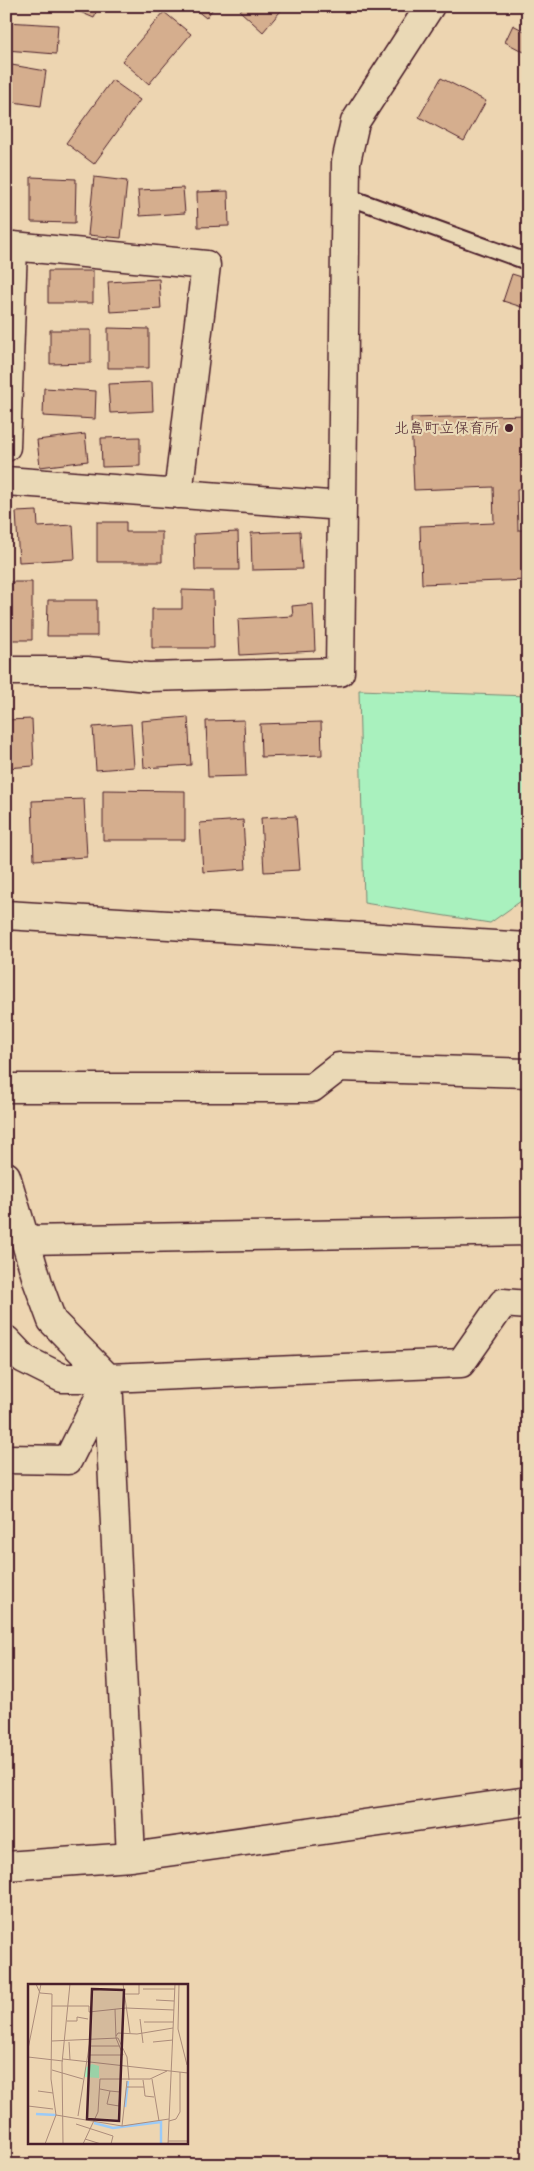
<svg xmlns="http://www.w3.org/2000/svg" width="534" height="2171" font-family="'Playpen Sans','Klee One',sans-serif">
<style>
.green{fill:#a9f1be;stroke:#7a8874}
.building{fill:#d5ae8e;stroke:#4a1f2b}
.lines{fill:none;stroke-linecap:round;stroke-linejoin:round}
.service-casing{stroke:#4a1f2b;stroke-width:19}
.minor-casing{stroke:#4a1f2b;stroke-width:31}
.tertiary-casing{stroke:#4a1f2b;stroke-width:31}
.service{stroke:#ead9b6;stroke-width:15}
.minor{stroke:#ead9b6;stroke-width:28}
.tertiary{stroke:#ead9b6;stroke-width:28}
.poi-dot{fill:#4a1f2b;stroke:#ead9b6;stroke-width:2}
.labels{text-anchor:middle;stroke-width:4.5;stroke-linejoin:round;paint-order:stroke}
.poi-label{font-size:15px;fill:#4a1f2b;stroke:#ead9b6;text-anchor:end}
.inset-river{fill:none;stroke:#9bcaf7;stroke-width:2.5}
.inset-road{fill:none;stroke:#ac8c7b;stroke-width:1}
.view{fill:#4a1f2b;fill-opacity:0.15;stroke:#4a1f2b;stroke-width:2.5}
.inset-edge{fill:none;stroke:#4a1f2b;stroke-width:2.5}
</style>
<rect width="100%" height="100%" fill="#edd5b1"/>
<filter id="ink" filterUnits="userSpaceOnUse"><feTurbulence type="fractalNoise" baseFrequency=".02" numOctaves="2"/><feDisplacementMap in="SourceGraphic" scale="10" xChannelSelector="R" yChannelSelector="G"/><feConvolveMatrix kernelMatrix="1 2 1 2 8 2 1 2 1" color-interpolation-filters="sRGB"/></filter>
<g filter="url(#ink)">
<path class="green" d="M359,690L528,696V896L490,923L364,903Z"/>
<path class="building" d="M66,6H98L94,18Z
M191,6H215L206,18Z
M244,6H285L263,32L240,11Z
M164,12L191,34L149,84L122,61Z
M6,22L58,25L56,54L6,50Z
M513,25L528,33V45L524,52L505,42Z
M6,64L46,71L41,106L6,101Z
M441,78L486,101L464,141L419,117Z
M112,80L140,100L94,164L66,143Z
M31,177L76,179L75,223L31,222Z
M94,177L127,181L121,238L88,235Z
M183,188L185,213L140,216L138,190Z
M228,191L229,226L198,227L197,192Z
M48,271H93V303H48Z
M512,274L528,279V309L503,301Z
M159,279L161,309L110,312L108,282Z
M108,328L149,329V368H108Z
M50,330H91V363L50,364Z
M152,382L153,411L110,413L108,384Z
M44,388L96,391L95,419L43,416Z
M528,415V489H517L518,530H528V580L422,584L420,526L494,523L493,487L414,490L411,418Z
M85,434L88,461L40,467L37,440Z
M140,437V466L102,467L101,438Z
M37,511L38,527L73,525L75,559L19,562L16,512Z
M97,522H126V532H162V562H97Z
M300,531L302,569L252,570L251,533Z
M238,532L239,570H195L194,534Z
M6,582H32V640H6Z
M182,590L213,591L214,648H152V609H182Z
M48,600H97V636H47Z
M313,604L315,651L240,655L238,619L293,616L292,606Z
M188,717L191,765L144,768L141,721Z
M32,719L34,766L6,768V720Z
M244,720L246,776L208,777L206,721Z
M321,722L322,755L261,757L260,724Z
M131,724L134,767L96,770L93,727Z
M103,790L185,791V840H103Z
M84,799L87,857L34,860L32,801Z
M296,816L300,870L264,872L261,818Z
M243,820L246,869L203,872L200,823Z"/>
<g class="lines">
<g class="service-casing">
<path id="service" d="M346,196L528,262"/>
</g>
<g class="minor-casing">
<path id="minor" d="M6,447L13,246L206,265L178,494
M6,481L342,506
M6,671H87L148,677L340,672L346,162L355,122L430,6
M6,1088H312L339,1067L528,1073
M6,1176L38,1283L52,1321L108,1378L131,1857
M25,1240L528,1231
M6,1340L24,1359L62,1378H108L461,1363L503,1303L528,1305
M6,1459L68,1460L108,1380
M6,1866L131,1857L528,1801"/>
</g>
<g class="tertiary-casing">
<path id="tertiary" d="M6,915L528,947"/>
</g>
<use href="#service" class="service"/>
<use href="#minor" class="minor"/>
<use href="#tertiary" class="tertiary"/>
</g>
</g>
<circle class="poi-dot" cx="509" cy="428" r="5"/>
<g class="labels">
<g class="poi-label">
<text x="499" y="433">北島町立保育所</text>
</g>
</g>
<g transform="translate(28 1984)">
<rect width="160" height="160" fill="#edd5b1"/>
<path d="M64,80L71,82V94L56,93L57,84Z" fill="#a9f1be"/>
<path class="inset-river" d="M97,123L100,97M8,130L28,131M66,139L85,144L133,138V160"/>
<path class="inset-road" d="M8,0L12,9L24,10L23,95L28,131L17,160M95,0L102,49M151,0L150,45L159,81M115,5H147M96,10H111V1M128,16L146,17M24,22H61V28L98,24L146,26M112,35L115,59M39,37H49V33L60,35M116,38H145M88,52L90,49L109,50L145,44M24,57L90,54L99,73L101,96M41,58L42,76M125,58L145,56M62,62H92M0,65L13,0M61,71H95L88,54L87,25M0,73L35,77M35,75L160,89M24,86L55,95M124,95L131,137M99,103H116L115,96M116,103L117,112L126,113M72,105L82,107L92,108L91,122L79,120L82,107M10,107L25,109M0,122L25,125M28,131L94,142L141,135M50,132L62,57M141,137L148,135L152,128V88M48,140L85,152L83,160M94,142L99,97M57,155L73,160M140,157H160M35,160L34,79L42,0M55,160L70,128L72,95H122L139,87M140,160L147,0"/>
<path class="view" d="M64,5L96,6L91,137L59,135Z"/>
<rect width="160" height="160" class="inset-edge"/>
</g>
<rect width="534" height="2171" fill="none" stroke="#ead9b6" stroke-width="25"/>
<rect x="12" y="12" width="509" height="2146" fill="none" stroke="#4a1f2b" stroke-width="2" filter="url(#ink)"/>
</svg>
